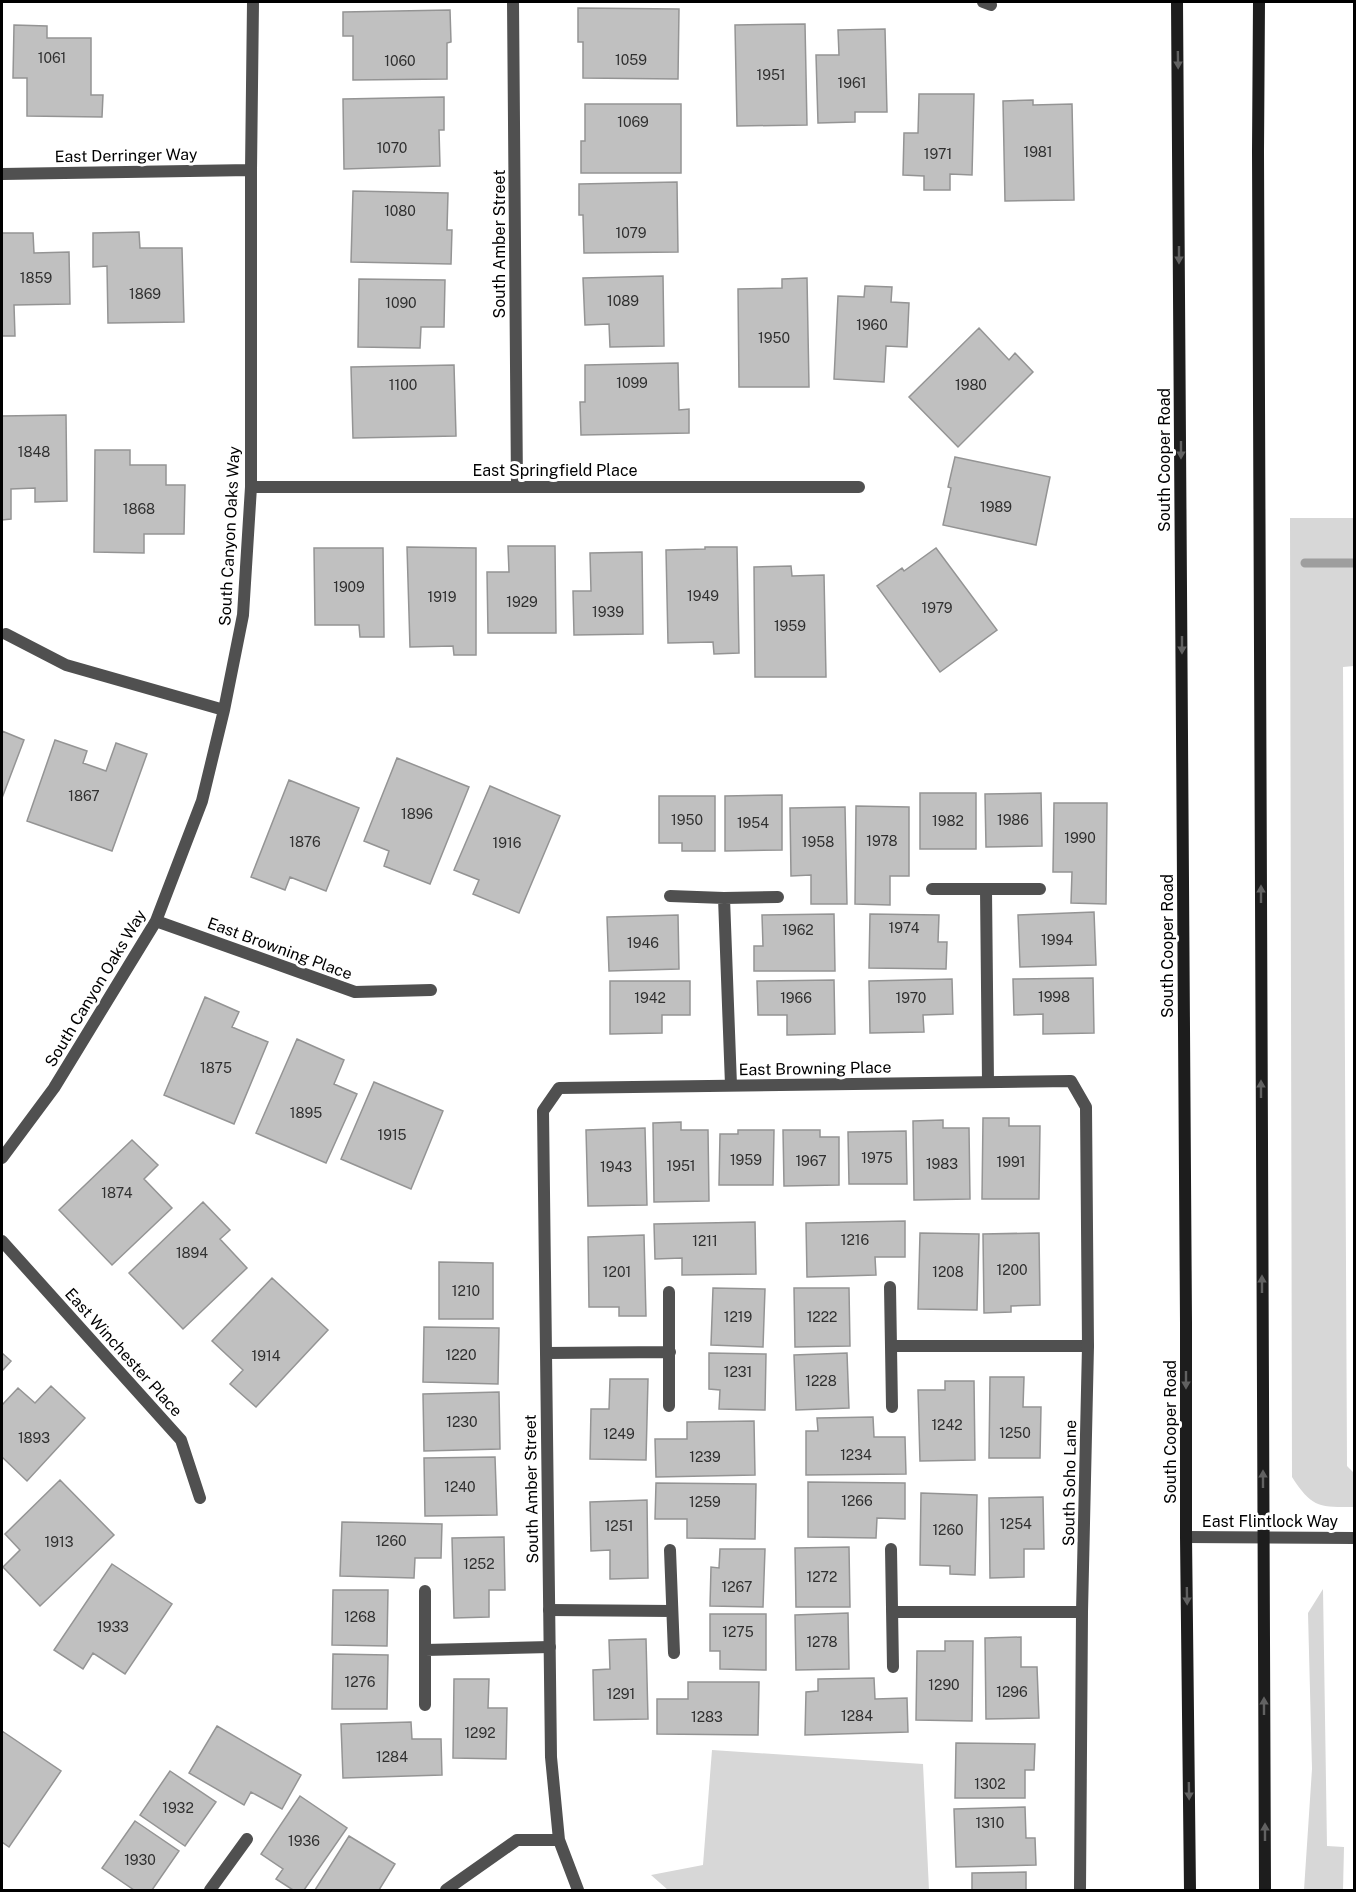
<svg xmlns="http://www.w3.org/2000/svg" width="1356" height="1892" font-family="'Public Sans',sans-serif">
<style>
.green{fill:#d7d7d7}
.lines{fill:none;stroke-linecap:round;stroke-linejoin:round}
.stream{stroke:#9e9e9e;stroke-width:9}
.building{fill:#c0c0c0;stroke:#949494;stroke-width:1.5}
.service{stroke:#505050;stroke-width:12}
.minor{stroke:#505050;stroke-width:12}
.secondary{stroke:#1d1d1d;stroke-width:12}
.oneway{fill:#616161}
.labels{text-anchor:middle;stroke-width:6;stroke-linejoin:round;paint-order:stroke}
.number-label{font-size:14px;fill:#303030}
.street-label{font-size:16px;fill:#000;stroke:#fff}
</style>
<rect width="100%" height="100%" fill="#fff"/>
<path class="green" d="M1290,518H1354V666L1343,667L1347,1466L1354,1473V1507C1319,1507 1312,1508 1292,1477Z
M1323,1589L1327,1846L1344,1847L1343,1890H1304L1312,1769L1308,1613Z
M712,1750L923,1764L929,1890H668L651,1875L703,1865Z"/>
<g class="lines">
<path class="stream" d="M1305,563H1354"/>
</g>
<path class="building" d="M578,8L679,9L678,79L583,78V42H578Z
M450,10L451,42L447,43V79L353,80V36H343V12Z
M805,24L807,125L737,126L735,25Z
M14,25L47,26V38H91V95H103L102,117L27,116V78H13Z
M885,29L887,112H855V122L818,123L816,55H839L838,30Z
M919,94H974L972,175L950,174V190H924V176L903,175L904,133H918Z
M444,97V130H439L440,166L344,169L343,99Z
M1033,100V105L1072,104L1074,200L1005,201L1003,101Z
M585,104H681V173H581V141H585Z
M677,182L678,252L584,253L583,215H579V184Z
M353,191L448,193L447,230H452L451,264L351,262Z
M139,232L140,248H182L184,322L108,323L107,266L93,267V233Z
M2,233H33L34,253L69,252L70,304L14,305L15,336H2Z
M663,276L664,346L610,347L609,324L585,325L583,278Z
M807,278L809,387H739L738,289L782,288V279Z
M359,279L445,280L444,327H421L420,348L358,347Z
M865,286L892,287L891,302L909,303L907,347L886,346L884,382L834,379L838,296L864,297Z
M979,328L1009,360L1015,353L1033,372L958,447L909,397Z
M678,363L679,410L689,409V433L581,435L580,402H585V365Z
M454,365L456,436L353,438L351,367Z
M66,415L67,501L35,502V488L11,489V519L2,520V416Z
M95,450H130V465H166V485H185L184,534H144V553L94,552Z
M955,457L1050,477L1036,545L943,525L951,488L948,487Z
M508,546H555L556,633H488L487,572H509Z
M407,547L476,548V655H454L453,646L410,647Z
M705,547H737L739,653L714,654L713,642L668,643L666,550L705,549Z
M314,548H383L384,637H360L359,625H315Z
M936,548L997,630L940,672L877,586L902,568L904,571Z
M642,552L643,634L574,635L573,591H591L590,553Z
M791,566L792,576L824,575L826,677H755L754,567Z
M2,731L24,740L2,798Z
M55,740L87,751L83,763L106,771L116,743L147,754L112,851L27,821Z
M397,758L469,787L430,884L384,866L389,851L364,841Z
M289,780L359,808L326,891L290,877L285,890L251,877Z
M490,786L560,816L519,913L473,894L479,880L454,870Z
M920,793H976V849H920Z
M1041,793L1042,846L986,847L985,794Z
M782,795V850L725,851V796Z
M659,796H715V851H682V843H659Z
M1054,803H1107L1106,904L1071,903L1072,872H1053Z
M856,806L909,807V876H890V905L855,904Z
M845,807L847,904H811V875L791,876L790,808Z
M1094,912L1096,965L1020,967L1018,915Z
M834,914L835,971H754V946H763L762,915Z
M870,914L939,915L938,942H947L946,969L869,968Z
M678,915L679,969L609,971L607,917Z
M1093,978L1094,1033L1043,1034V1014L1014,1015L1013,979Z
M952,979L953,1014L923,1015L924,1032L870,1033L869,981Z
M834,980L835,1034L787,1035V1015H758L757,981Z
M610,981H690V1015H662V1033L610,1034Z
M205,997L239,1012L232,1027L268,1042L234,1124L164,1095Z
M297,1039L344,1060L334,1084L357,1094L326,1163L256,1133Z
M374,1082L443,1111L411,1189L341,1159Z
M983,1118H1009V1126H1040L1039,1199H982Z
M943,1120V1128H969L970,1199L914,1200L913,1121Z
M681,1122V1130H708L709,1201L654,1202L653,1123Z
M645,1128L647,1205L588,1206L586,1130Z
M738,1130H774L773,1185H719L720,1134H738Z
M783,1130H820V1137H839V1185L784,1186Z
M906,1131L907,1184H849L848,1132Z
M132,1140L158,1165L144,1179L172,1208L112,1265L59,1210Z
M203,1202L230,1230L220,1239L247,1268L183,1329L129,1273Z
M905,1221V1257H875L876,1275L807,1277L806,1223Z
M755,1222L756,1274L682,1275V1258L655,1259L654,1224Z
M920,1233L979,1234L977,1310L918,1309Z
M1039,1233L1040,1305L1011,1306V1312L984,1313L983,1234Z
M644,1235L646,1316H619V1307H589L588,1237Z
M439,1262L493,1263V1319H439Z
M272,1278L328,1330L256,1407L230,1384L243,1370L212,1341Z
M713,1288L765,1289L763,1347L711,1345Z
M794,1288H849L850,1346L795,1347Z
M424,1327L499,1328L498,1384L423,1382Z
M2,1353L11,1361L2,1371Z
M709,1353L766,1354L765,1410L719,1409L720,1390L709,1389Z
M847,1353L849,1408L796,1410L794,1355Z
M990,1377H1024L1023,1407H1041L1040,1458H989Z
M610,1379H648L646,1460L590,1459L591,1409H609Z
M945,1381H974L975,1460L920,1461L918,1390H945Z
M51,1386L85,1418L27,1481L2,1457V1405L18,1388L35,1403Z
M499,1392L500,1449L424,1451L423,1394Z
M873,1417L874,1437H905L906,1474L806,1475V1431H818L817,1418Z
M754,1421L755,1475L656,1477L655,1439H687V1422Z
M495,1457L497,1515L425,1516L424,1458Z
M60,1480L114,1535L40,1606L3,1567L20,1550L5,1534Z
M808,1482L905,1483V1519L877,1518L876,1538L808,1537Z
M656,1483L756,1484L755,1539L687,1538V1519H655Z
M921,1493L977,1495L975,1575L950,1574V1566L920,1565Z
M1043,1497L1044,1549H1024V1577L990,1578L989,1498Z
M647,1500L648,1578L610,1579V1550L591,1551L590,1502Z
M342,1522L442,1524L441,1558H415L414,1578L340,1576Z
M504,1537L505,1590H489V1617L454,1618L452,1538Z
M849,1547L850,1607H796L795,1548Z
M720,1549H765L763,1607L710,1606L711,1567L719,1568Z
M112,1564L172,1604L125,1674L93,1653L83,1669L54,1650Z
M333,1590H388L387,1646L332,1645Z
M848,1613L849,1669L796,1670L795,1615Z
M710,1614H766V1670L720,1669V1651H710Z
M1021,1637V1667H1037L1039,1718L986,1719L985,1638Z
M646,1639L648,1719L594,1720L593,1670L610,1669L609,1640Z
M945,1641H973L972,1721L916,1720L917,1651H945Z
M333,1654L388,1655L387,1709H332Z
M874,1678L875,1699L907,1698L908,1732L805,1735L806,1692L818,1691V1679Z
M454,1679H489L488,1708H507L506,1759L453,1758Z
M688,1682H759L758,1735L657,1734V1699H688Z
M411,1722L412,1739H441L442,1775L343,1778L341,1724Z
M217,1726L301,1775L282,1809L251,1792L244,1805L189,1773Z
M2,1731L61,1771L9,1847L2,1842Z
M956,1743L1035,1744L1034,1770H1025V1798H955Z
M170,1771L216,1802L185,1846L140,1815Z
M300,1796L347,1828L304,1890H293L276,1879L283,1869L261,1854Z
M1025,1807L1026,1838H1035L1036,1865L956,1867L954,1809Z
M135,1821L179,1851L152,1890H134L102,1868Z
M349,1836L395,1864L379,1890H315Z
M1026,1872V1890H972V1873Z"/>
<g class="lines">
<path class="service" d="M932,889H1040
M986,890L988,1082
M670,896L724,898L778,897
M724,898L731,1085
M890,1287L892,1407
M669,1292V1406
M891,1346H1088
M546,1353L670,1352
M891,1549L893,1667
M670,1550L674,1653
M425,1591V1705
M549,1610L672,1611
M892,1612H1082
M425,1650L550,1647
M210,1890L247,1839"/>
<path class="minor" d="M513,2L517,487
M983,2L991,5
M2,174L251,170
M251,487H859
M6,634L66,665L224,710
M156,921L355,992L431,990
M2,1158L54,1088L156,921L202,801L224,710L243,615L251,487V170L253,2
M2,1241L181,1440L200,1498
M1186,1537L1354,1538
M446,1890L517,1840H559
M578,1890L559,1840L551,1757L543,1111L559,1088L1071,1081L1086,1107L1088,1346L1082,1612L1080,1890"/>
<path class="secondary" d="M1177,2L1186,1322V1537L1190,1890
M1259,2L1258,151L1265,1890"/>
</g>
<defs><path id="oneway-solid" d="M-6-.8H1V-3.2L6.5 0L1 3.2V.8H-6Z" transform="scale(1.5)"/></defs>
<g class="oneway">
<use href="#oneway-solid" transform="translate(1178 60) rotate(89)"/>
<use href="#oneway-solid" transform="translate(1179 255) rotate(90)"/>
<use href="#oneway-solid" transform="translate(1181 450) rotate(90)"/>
<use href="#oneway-solid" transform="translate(1182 645) rotate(90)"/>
<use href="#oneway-solid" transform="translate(1261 894) rotate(-90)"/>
<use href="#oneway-solid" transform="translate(1261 1089) rotate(-90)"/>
<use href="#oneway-solid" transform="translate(1262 1284) rotate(-90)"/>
<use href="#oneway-solid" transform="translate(1186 1380) rotate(90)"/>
<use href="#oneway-solid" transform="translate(1263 1479) rotate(-90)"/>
<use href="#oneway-solid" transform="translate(1187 1596) rotate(89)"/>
<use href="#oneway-solid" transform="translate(1264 1706) rotate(-90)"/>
<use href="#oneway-solid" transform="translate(1189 1791) rotate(89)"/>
<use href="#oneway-solid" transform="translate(1265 1832) rotate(-90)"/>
</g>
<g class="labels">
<g class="number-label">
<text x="52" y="63">1061</text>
<text x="631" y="65">1059</text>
<text x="400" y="66">1060</text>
<text x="771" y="80">1951</text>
<text x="852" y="88">1961</text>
<text x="633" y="127">1069</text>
<text x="392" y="153">1070</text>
<text x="1038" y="157">1981</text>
<text x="938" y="159">1971</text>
<text x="400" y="216">1080</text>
<text x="631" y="238">1079</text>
<text x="36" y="283">1859</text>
<text x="145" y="299">1869</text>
<text x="623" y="306">1089</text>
<text x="401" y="308">1090</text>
<text x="872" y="330">1960</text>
<text x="774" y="343">1950</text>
<text x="632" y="388">1099</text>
<text x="403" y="390">1100</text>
<text x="971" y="390">1980</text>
<text x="34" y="457">1848</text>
<text x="996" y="512">1989</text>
<text x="139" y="514">1868</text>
<text x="349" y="592">1909</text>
<text x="703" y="601">1949</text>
<text x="442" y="602">1919</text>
<text x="522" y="607">1929</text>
<text x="937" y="613">1979</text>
<text x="608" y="617">1939</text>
<text x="790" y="631">1959</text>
<text x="84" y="801">1867</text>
<text x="417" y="819">1896</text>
<text x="687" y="825">1950</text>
<text x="1013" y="825">1986</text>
<text x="948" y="826">1982</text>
<text x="753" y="828">1954</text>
<text x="1080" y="843">1990</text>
<text x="882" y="846">1978</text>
<text x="305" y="847">1876</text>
<text x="818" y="847">1958</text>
<text x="507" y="848">1916</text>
<text x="904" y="933">1974</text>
<text x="798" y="935">1962</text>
<text x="1057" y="945">1994</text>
<text x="643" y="948">1946</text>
<text x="1054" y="1002">1998</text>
<text x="650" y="1003">1942</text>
<text x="796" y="1003">1966</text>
<text x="911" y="1003">1970</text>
<text x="216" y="1073">1875</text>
<text x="306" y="1118">1895</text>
<text x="392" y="1140">1915</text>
<text x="877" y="1163">1975</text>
<text x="746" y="1165">1959</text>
<text x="811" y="1166">1967</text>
<text x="1011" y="1167">1991</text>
<text x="942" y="1169">1983</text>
<text x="681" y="1171">1951</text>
<text x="616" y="1172">1943</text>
<text x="117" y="1198">1874</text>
<text x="855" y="1245">1216</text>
<text x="705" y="1246">1211</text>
<text x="192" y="1258">1894</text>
<text x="1012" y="1275">1200</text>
<text x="617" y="1277">1201</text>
<text x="948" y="1277">1208</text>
<text x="466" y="1296">1210</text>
<text x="738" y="1322">1219</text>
<text x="822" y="1322">1222</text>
<text x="461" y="1360">1220</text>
<text x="266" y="1361">1914</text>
<text x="738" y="1377">1231</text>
<text x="821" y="1386">1228</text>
<text x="462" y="1427">1230</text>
<text x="947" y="1430">1242</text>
<text x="1015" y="1438">1250</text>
<text x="619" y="1439">1249</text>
<text x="34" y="1443">1893</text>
<text x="856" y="1460">1234</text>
<text x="705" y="1462">1239</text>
<text x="460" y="1492">1240</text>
<text x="857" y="1506">1266</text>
<text x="705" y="1507">1259</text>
<text x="1016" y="1529">1254</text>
<text x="619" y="1531">1251</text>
<text x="948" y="1535">1260</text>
<text x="391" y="1546">1260</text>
<text x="59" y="1547">1913</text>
<text x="479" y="1569">1252</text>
<text x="822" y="1582">1272</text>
<text x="737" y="1592">1267</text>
<text x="360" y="1622">1268</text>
<text x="113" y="1632">1933</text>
<text x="738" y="1637">1275</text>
<text x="822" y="1647">1278</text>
<text x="360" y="1687">1276</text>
<text x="944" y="1690">1290</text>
<text x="1012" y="1697">1296</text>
<text x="621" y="1699">1291</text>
<text x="857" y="1721">1284</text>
<text x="707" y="1722">1283</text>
<text x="480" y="1738">1292</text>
<text x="392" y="1762">1284</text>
<text x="990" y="1789">1302</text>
<text x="178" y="1813">1932</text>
<text x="990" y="1828">1310</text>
<text x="304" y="1846">1936</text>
<text x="140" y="1865">1930</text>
</g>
<g class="street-label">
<text transform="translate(126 155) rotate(-1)" y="6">East Derringer Way</text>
<text transform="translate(499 244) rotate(-90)" y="6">South Amber Street</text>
<text transform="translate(1164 460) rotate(-90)" y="6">South Cooper Road</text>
<text x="555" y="476">East Springfield Place</text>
<text transform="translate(229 536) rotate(-87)" y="6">South Canyon Oaks Way</text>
<text transform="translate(1167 946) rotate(-90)" y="6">South Cooper Road</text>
<text transform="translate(280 948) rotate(20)" y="6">East Browning Place</text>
<text transform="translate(95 988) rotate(-59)" y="6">South Canyon Oaks Way</text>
<text transform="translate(815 1068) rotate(-1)" y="6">East Browning Place</text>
<text transform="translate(124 1352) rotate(48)" y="6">East Winchester Place</text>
<text transform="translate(1170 1432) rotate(-90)" y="6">South Cooper Road</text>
<text transform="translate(1069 1483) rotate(-89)" y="6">South Soho Lane</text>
<text transform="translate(531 1489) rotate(-91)" y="6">South Amber Street</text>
<text x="1270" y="1527">East Flintlock Way</text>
</g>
</g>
<rect width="1356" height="1892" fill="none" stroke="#000000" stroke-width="6"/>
</svg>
